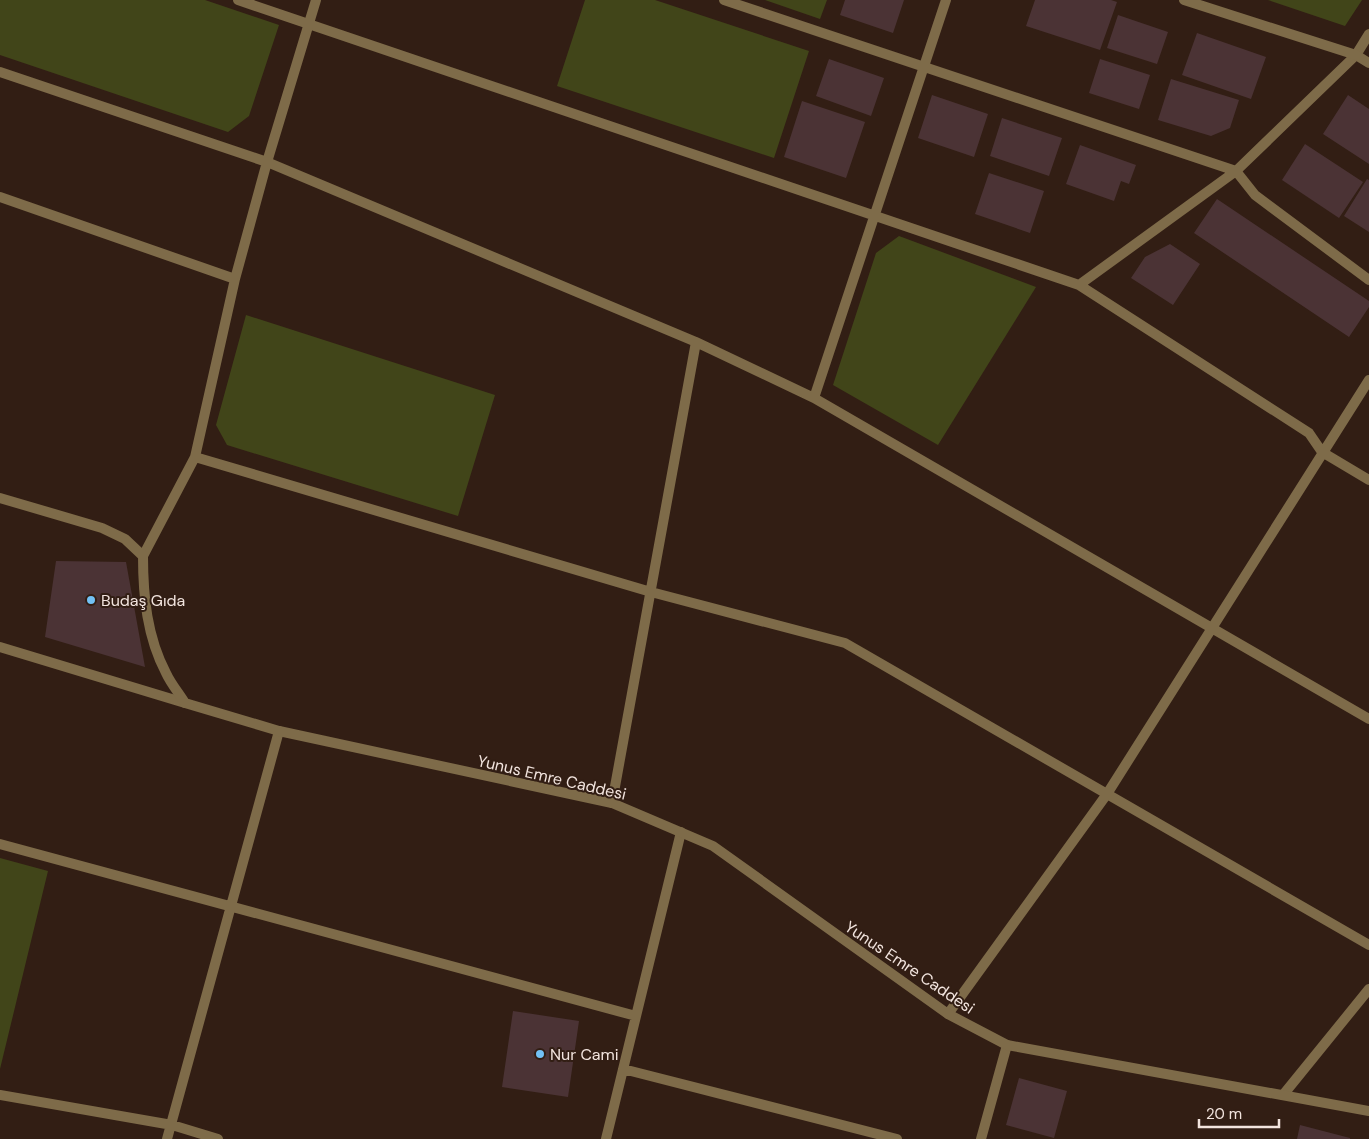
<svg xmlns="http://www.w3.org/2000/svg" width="1369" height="1139" font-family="'DM Sans',sans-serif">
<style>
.green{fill:#414519}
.building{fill:#4b3335}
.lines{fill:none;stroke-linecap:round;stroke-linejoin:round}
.minor{stroke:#7e6b49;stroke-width:10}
.tertiary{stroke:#7e6b49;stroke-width:10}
.poi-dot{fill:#72c1f5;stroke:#321e14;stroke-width:2}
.labels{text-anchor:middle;stroke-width:4;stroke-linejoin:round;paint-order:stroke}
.poi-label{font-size:16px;fill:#f2e4de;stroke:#321e14;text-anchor:start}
.street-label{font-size:16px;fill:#f2e4de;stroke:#321e14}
</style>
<rect width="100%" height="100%" fill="#321e14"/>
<path class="green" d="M0,0H205L279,25L249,116L228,132L0,55Z
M585,0H655L809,51L774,158L557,86Z
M765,0H827L820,19Z
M1268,0H1362L1345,26Z
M899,236L1036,287L938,445L833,385L876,253Z
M246,315L495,395L458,516L227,445L216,425Z
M0,858L48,871L0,1069Z"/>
<path class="building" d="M845,0H904L893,33L840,15Z
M1035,0H1111L1117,2L1100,50L1026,26Z
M1118,15L1168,32L1157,64L1107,48Z
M1197,33L1266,57L1251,99L1182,75Z
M829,59L884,78L871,116L816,96Z
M1100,59L1150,75L1139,109L1089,93Z
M1171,79L1239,100L1230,128L1211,136L1158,120Z
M932,95L988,114L974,157L918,138Z
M1348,95L1369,109V164L1323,134Z
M802,101L865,122L846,178L784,157Z
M1002,118L1062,138L1049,176L990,156Z
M1305,144L1363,182L1339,218L1282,180Z
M1080,145L1136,165L1129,184L1121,181L1114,201L1066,184Z
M989,173L1044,191L1030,233L975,214Z
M1367,179L1369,180V232L1344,216Z
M1217,199L1369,301V307L1349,337L1194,233Z
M1170,244L1200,264L1173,305L1131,278L1145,257Z
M56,561L126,562L145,667L45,637Z
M513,1011L579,1021L568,1097L502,1087Z
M1019,1078L1067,1091L1054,1138L1006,1125Z
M1300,1125L1350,1138V1139H1297Z"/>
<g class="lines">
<path class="minor" d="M238,0L1079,285L1309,433L1322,452L1369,480
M724,0L1236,171L1255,195L1369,280
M0,72L267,162L696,342L814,398L1369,719
M0,197L235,279
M1079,285L1236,171L1356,55L1369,34
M814,398L946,0
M195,457L651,592L845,643L1369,945
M143,556L195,457L235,279L267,162L316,0
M0,647L185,703
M612,803L696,342
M0,844L636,1016
M948,1014L1107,794L1369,380
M623,1069L897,1139
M0,1095L172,1125L218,1139
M1283,1095L1369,989
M167,1139L279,731
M606,1139L681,832
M981,1139L1007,1045"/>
<path class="tertiary" d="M1184,0L1356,55L1369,63
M0,498L102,528L125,539L143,556C143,596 147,637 166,673C171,684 179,693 185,703L279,731L612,803L713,846L948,1014L1007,1045L1369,1111"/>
</g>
<g class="poi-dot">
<circle cx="91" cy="600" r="5"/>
<circle cx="540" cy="1054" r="5"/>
</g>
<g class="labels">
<g class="poi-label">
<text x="101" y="606">Budaş Gıda</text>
<text x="550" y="1060">Nur Cami</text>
</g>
<g class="street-label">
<text transform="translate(552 777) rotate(13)" y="6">Yunus Emre Caddesi</text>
<text transform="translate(910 967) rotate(34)" y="6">Yunus Emre Caddesi</text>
</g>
</g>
<path d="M1199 1119v8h80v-8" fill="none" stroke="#f2e4de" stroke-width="2.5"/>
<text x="1206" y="1119" font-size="15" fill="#f2e4de" stroke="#321e14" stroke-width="4" paint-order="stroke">20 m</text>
</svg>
